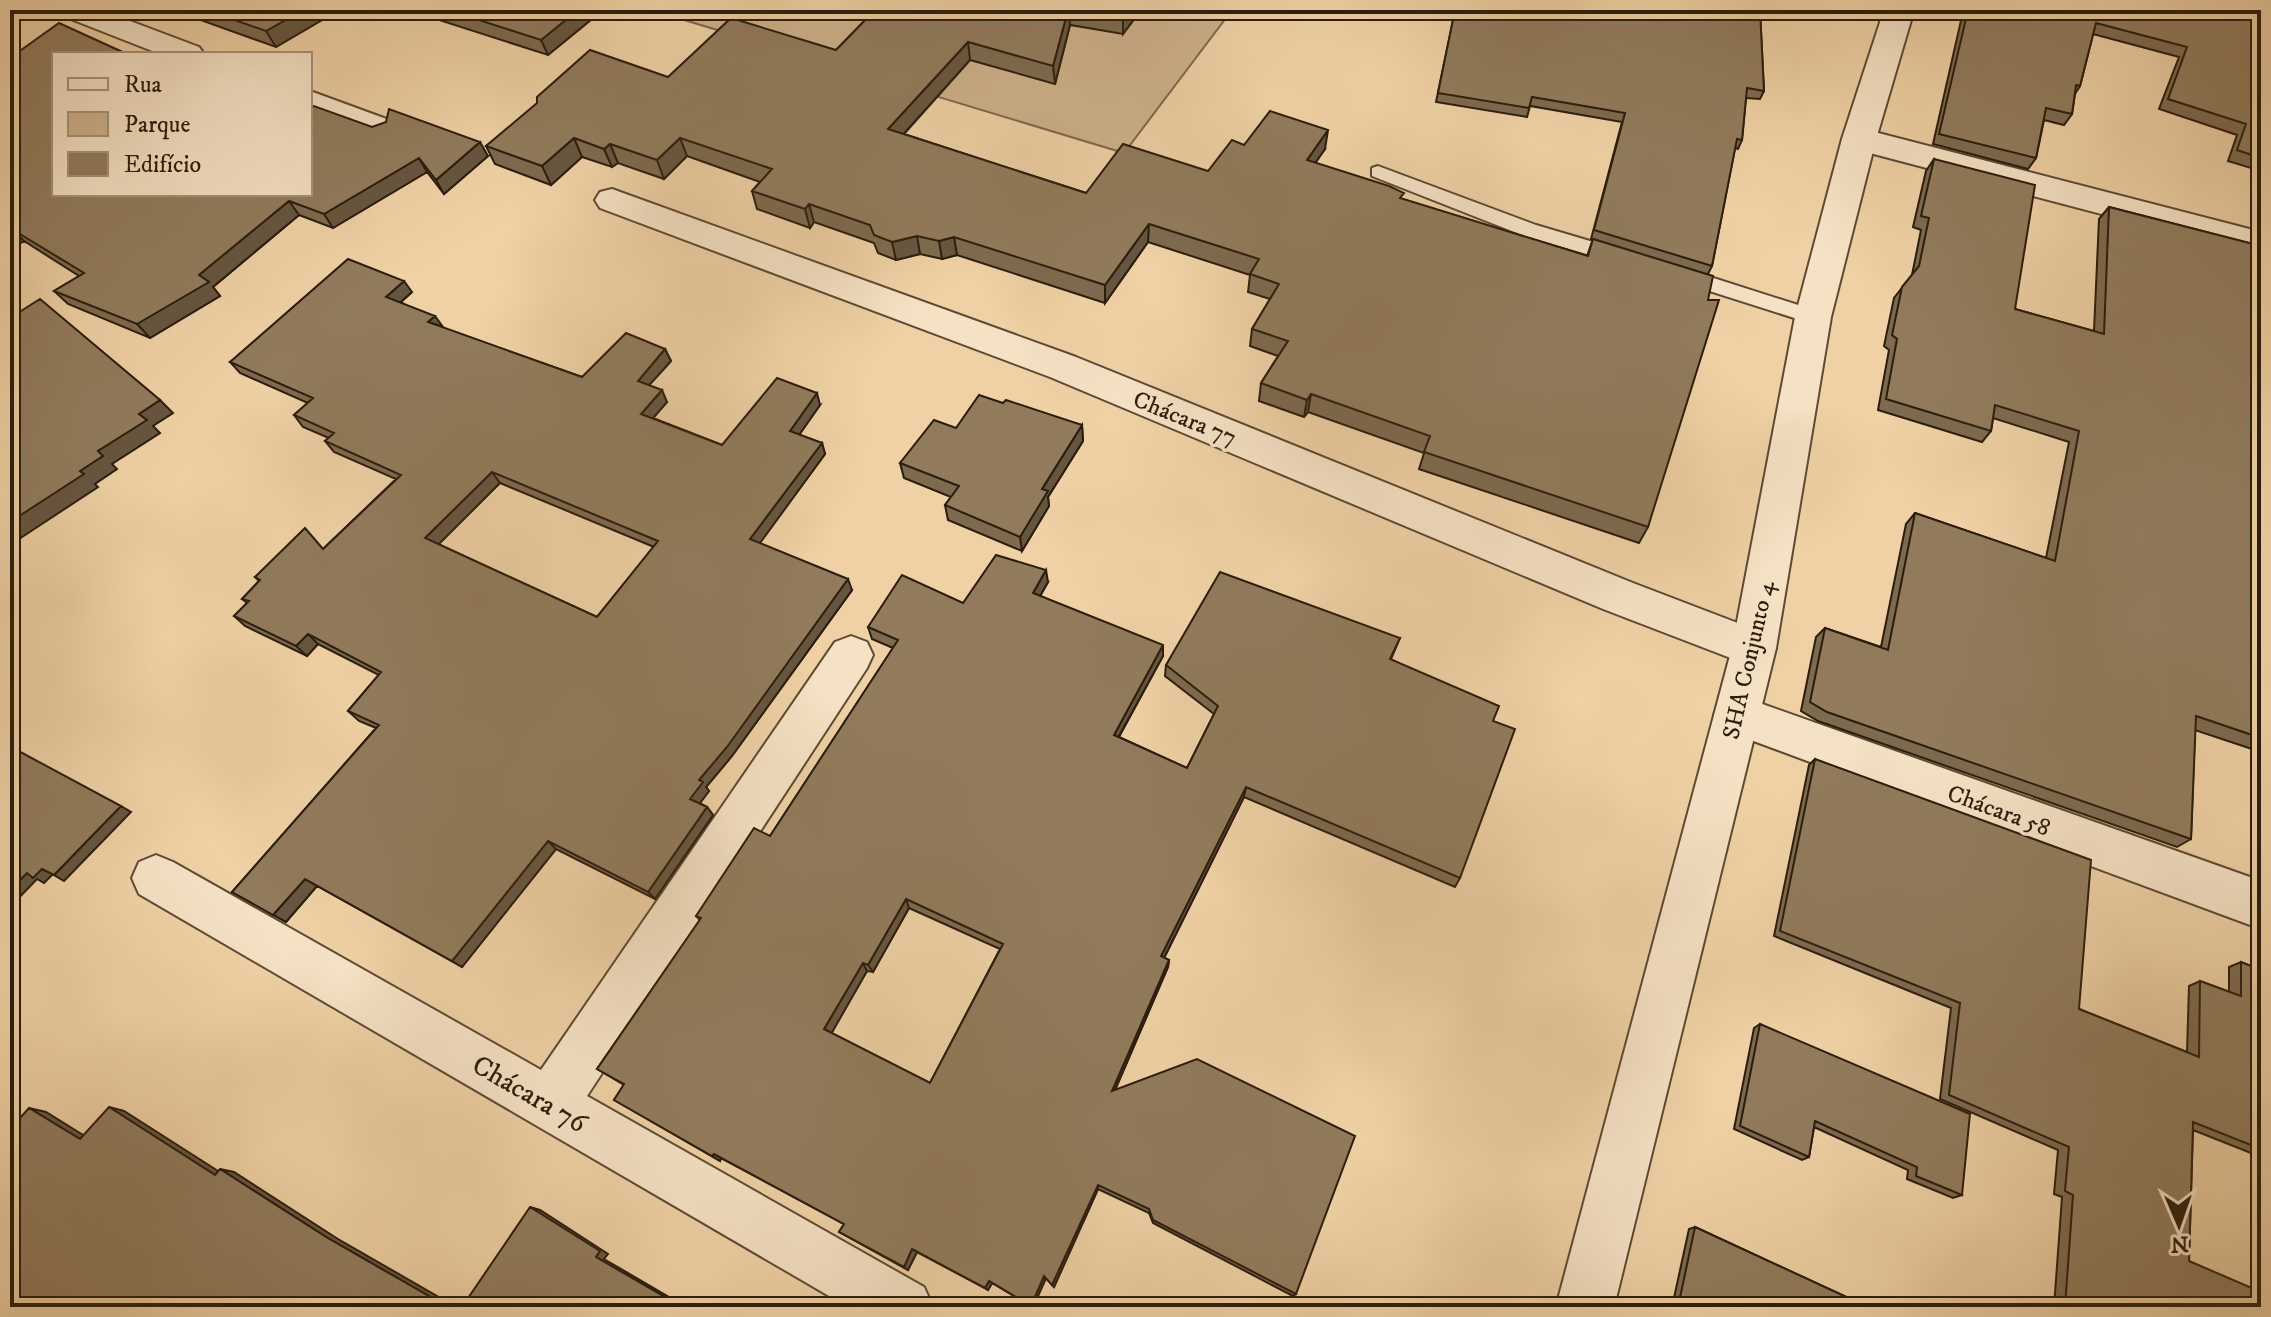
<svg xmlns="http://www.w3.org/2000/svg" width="2271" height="1317" font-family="'IM FELL DW Pica',serif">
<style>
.green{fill:#ceb28b;stroke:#7c684c;stroke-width:2}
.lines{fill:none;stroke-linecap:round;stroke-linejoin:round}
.service-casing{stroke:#5c4a33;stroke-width:4}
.minor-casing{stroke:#5c4a33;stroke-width:4}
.tertiary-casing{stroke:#5c4a33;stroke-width:4}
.service{fill:#f5e1c4;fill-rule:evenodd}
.minor{fill:#f5e1c4;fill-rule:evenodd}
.tertiary{fill:#f5e1c4;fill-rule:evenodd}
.wall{fill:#7d6a4f;stroke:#2b1d0d;stroke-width:2;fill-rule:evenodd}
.shaded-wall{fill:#665640;stroke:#2b1d0d;stroke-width:2}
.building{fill:#917b5c;stroke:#2b1d0d;stroke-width:2;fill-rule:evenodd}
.labels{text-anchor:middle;stroke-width:7;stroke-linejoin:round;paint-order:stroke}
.street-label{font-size:24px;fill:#2b1d0d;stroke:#f5e1c4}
.near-street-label{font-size:28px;fill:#2b1d0d;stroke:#f5e1c4}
</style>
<rect width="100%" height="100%" fill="#efd1a5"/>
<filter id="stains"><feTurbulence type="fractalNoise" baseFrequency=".0025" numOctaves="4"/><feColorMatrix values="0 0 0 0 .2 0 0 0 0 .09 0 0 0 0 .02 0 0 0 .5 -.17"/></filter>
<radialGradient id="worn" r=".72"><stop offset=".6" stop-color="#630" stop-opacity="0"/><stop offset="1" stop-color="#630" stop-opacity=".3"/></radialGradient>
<path class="green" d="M651,10H1232L1124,153Z"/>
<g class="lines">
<g class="service-casing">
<path id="service" d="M1378,166L1536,225L1627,252L1630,257L1620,264L1522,235L1372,176V168Z
M1682,268L1820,312L1823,317L1813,324L1675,280L1672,275L1675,270Z"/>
</g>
<g class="minor-casing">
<path id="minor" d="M59,10H101L199,47L204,54H160L63,16Z
M310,91L392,121L396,128L392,135L380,138L310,113Z
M1859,128L2261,232V256L1847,147L1842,139L1847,131Z
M612,189L1076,357L1633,583L1769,635L1776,648L1769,661L1754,667L1603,609L1050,377L600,208L595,200L600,192Z
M851,636L867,642L873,655L867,668L587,1096L924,1287L933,1307H848L139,894L132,878L139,862L156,855L173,862L541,1070L835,642Z
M1737,695L2261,881V929L1721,729L1714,715L1721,701Z"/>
</g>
<g class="tertiary-casing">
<path id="tertiary" d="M1884,10H1914L1876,139L1831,317L1776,648L1614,1307H1556L1732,648L1795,317L1842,139Z"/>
</g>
<use href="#service" class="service"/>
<use href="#minor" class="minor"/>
<use href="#tertiary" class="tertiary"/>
</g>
<path class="wall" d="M173,10H339L276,47Z
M434,10H603L548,55L439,20Z
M875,10H1141L1123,34L1070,25L1055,84L970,60L904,134L1086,193L1208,171L1244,145L1325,149L1315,163L1402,199L1587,256L1593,239L1635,252L1591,239L1622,122L1530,106L1527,117L1436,102L1454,15L1462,16L1463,10H1760L1764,91L1760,99L1746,98L1742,140L1738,149L1735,148L1712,266L1708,274L1648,527L1639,543L1419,469L1424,453L1308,412L1304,417L1259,401L1261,383L1278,356L1250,346L1252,329L1270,299L1248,292L1250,275L1148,242L1105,303L957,255L942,259L920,254L896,260L878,253L874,243L814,222L810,228L757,209L752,191L760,182L687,156L664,179L618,163L612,167L582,157L551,185L495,164L486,146L668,77L836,50Z
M1961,10H2261V171L2228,161L2237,135L2159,109L2179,57L2093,34L2080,86L2075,94L2072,114L2064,125L2044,120L2036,158L2028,169L1933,144L1962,16L1959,15Z
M10,58L54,194H310L372,127L488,156L444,194L427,172L333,228L299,215L213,287L220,296L150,338L68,304L54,291L79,276L24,241L10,249Z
M1934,159L2015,309L2094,331L2099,219L2109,207L2261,246V752L2195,730L2191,839L2177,847L1818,721L1801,711L1816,637L1825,628L1881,647L1906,524L1915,513L2046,558L2069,442L1993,418L1991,431L1982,442L1878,410L1889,350L1884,346L1894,298L1912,275L1921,230L1913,227L1926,171Z
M412,292L401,302L442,328L582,377L665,349L671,361L649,385L667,402L653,418L722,445L820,405L799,435L822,443L825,454L759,543L852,590L732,756L706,787L709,791L700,803L707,807L713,815L655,899L556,849L462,967L317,886L286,922L232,892L376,728L359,721L348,711L379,675L318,644L307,656L245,626L234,616L247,603L242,599L259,581L255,577L323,549L396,479L334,452L325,441L329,438L303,427L294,415L308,403L240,373L230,362ZM500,483L654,547L597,617L438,544Z
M1003,403L1082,425L1083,441L1048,497L1049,506L1022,551L948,520L945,505L951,497L904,478L900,463L956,428Z
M1048,582L1040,596L1163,656L1119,737L1187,768L1214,714L1165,676L1166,665L1400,638L1391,659L1493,721L1460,878L1455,887L1244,797L1164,958L1169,960L1168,967L1115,1090L1296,1294L1293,1296L1153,1223L1149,1213L1098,1189L1054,1287L1046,1278L1033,1307L992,1283L988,1290L917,1252L908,1270L839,1232L844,1224L721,1158L720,1161L614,1100L624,1085L597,1069L700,920L696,916L770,836L893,648L872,639L868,627ZM909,908L1000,949L930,1083L831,1033L867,971L873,972Z
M1815,759L2079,1009L2187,1052L2189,986L2200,981L2229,992V967L2241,962L2261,970V1157L2193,1130L2189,1261L2261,1307H2054L2062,1197L2054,1194L2058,1150L1940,1099L1951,1008L1774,936L1809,765Z
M1760,1024L1962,1195L1953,1198L1907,1179L1908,1170L1814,1127L1809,1157L1802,1160L1734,1129L1754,1028Z
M1695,1227L1868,1307H1672L1689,1229Z"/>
<path class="shaded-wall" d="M303,10H339L276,47L266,31Z
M578,10H603L548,55L541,40Z
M1068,10H1069L1070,25L1055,84L1053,66Z
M1127,10H1141L1123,34V15Z
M968,42L970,60L891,148L888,129Z
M1328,130L1325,149L1304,179L1307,160Z
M574,138L582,157L551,185L542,166Z
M680,138L687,156L664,179L657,160Z
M480,142L488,156L444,194L436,180Z
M610,144L618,163L612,167L604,149Z
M419,158L427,172L333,228L324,214Z
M289,201L299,215L213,287L220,296L150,338L137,324Z
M809,204L814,222L810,228L805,209Z
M1149,224L1148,242L1105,303V285Z
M11,227L24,241L10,249V228Z
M917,236L920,254L896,260L892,242Z
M954,237L957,255L942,259L939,241Z
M404,281L412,292L394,308L386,297Z
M435,316L443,327L428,322Z
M665,349L671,361L643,392L638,381Z
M662,390L667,402L647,425L641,414Z
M817,393L820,405L794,442L790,431Z
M1311,394L1308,412L1304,417L1307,400Z
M160,400L173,413L153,426L160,433L112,464L117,469L95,484L98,487L10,545V522L80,471L98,451L139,414Z
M1082,425L1083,441L1048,497L1049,506L1022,551L1020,537L1042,489Z
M822,443L825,454L755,550L750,539Z
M492,472L500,483L434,549L425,538Z
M1046,570L1048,582L1035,605L1033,593Z
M848,579L852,590L732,756L706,787L709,791L697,807L690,799L699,780Z
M308,634L318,644L307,656L296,646Z
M1163,645V656L1114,745V735Z
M1246,787L1244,797L1161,964V956Z
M121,806L131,812L64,881L54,875Z
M707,807L713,815L655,899L648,892Z
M548,841L556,849L462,967L452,961Z
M42,869L53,874L44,883L37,879L10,907V890L27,873Z
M305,879L317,886L286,922L273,915Z
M906,899L909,908L873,972L868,965Z
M1169,960L1168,967L1112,1097V1091Z
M863,963L867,971L830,1036L824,1029Z
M109,1107L124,1111L229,1178L215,1175Z
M29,1108L46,1112L96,1143L80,1139Z
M714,1154L721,1158L720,1161L712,1156Z
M220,1169L234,1172L338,1239L456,1307H448L326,1237Z
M1098,1185V1189L1054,1287L1052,1285Z
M530,1207L540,1210L608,1254L604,1259L686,1307H682L596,1257Z
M912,1249L917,1252L908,1270L904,1267Z
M1044,1276L1046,1278L1033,1307H1032L1031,1306Z
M989,1281L992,1283L988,1290L985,1288Z"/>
<path class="building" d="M206,10H303L266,31Z
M448,10H578L541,40Z
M875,10H1068L1053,66L968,42L888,129L1086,193L1123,144L1208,171L1232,140L1244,145L1270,111L1328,130L1307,160L1389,186L1404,193L1400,198L1588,256L1593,239L1713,276L1708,300H1719L1648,527L1424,452L1430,436L1311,394L1307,400L1261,383L1288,341L1252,329L1279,284L1250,274L1259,259L1149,224L1105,285L954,237L939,241L917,236L892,242L874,235L870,225L809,204L805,209L752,191L772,169L680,138L657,160L610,144L604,149L574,138L542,166L486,146L537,103V97L590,50L668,77L731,18L836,50Z
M1093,10H1127L1123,15Z
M1464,10H1760L1764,91L1747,88L1742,140L1737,139L1712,266L1594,230L1625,113L1532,97L1529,108L1438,93L1454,15L1463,16Z
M1968,10H2261V158L2237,150L2246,124L2168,99L2187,47L2096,23L2080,86L2076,85L2072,114L2046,108L2036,158L1939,134Z
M59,23L127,54H54V194H310V109L314,106L372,127L386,122L389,109L480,142L436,180L419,158L324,214L289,201L199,275L209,282L137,324L54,291L84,273L10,228V58Z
M1934,159L2035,185L2015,309L2104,334L2109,207L2261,246V738L2196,716L2191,839L1827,712L1810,702L1825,628L1888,650L1915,513L2055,561L2079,431L1995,405L1991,431L1886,399L1897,339L1892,335L1902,287L1919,266L1929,218L1921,216Z
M348,259L404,281L386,297L435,316L428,322L582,377L626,333L665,349L638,381L662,390L641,414L722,445L777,378L817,393L790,431L822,443L750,539L848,579L727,747L699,780L703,782L690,799L707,807L648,892L548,841L452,961L305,879L273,915L232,892L379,725L348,711L381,672L308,634L296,646L234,616L249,601L242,599L260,580L255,577L305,528L323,549L401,475L325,441L334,433L294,415L313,398L230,362ZM492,472L658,541L597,617L425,538Z
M40,299L160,400L139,414L147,420L98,451L103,456L80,471L84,474L10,522V318Z
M979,395L1003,403L1006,400L1082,425L1042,489L1048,491L1020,537L945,505L959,486L900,463L934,420L956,428Z
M996,555L1046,570L1033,593L1163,645L1114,735L1187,768L1218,706L1166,665L1220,572L1400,638L1390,659L1499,706L1493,721L1515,729L1460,878L1246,787L1161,956L1169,960L1112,1091L1197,1059L1355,1136L1296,1294L1153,1220L1149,1209L1098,1185L1052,1285L1044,1276L1031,1306L989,1281L985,1288L912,1249L904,1267L839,1232L844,1224L714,1154L712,1156L614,1100L624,1084L597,1069L701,918L696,916L754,828L770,836L898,640L868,627L902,575L963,603ZM906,899L1003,944L930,1083L824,1029L863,963L868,965Z
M13,748L121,806L54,875L42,869L33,878L27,873L10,890V751Z
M1815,759L2091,860L2079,1009L2199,1057L2200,981L2241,996V962L2261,970V1149L2193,1122L2189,1261L2261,1292V1307H2065L2073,1195L2065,1191L2069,1147L1949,1095L1960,1003L1780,931Z
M1760,1024L1970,1114L1962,1195L1916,1176L1917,1167L1815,1121L1809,1157L1740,1126Z
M109,1107L215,1175L220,1169L326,1237L448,1307H10V1129L29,1108L80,1139Z
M530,1207L600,1251L596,1257L682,1307H462Z
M1695,1227L1868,1307H1678Z"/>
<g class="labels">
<g class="street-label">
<text transform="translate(1185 418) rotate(22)" y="8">Chácara 77</text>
<text transform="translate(1748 660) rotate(-77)" y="8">SHA Conjunto 4</text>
<text transform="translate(1999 810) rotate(20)" y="8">Chácara 58</text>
</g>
<g class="near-street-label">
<text transform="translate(530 1093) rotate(30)" y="10">Chácara 76</text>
</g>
</g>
<rect width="2271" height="1317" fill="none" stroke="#efd1a5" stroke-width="40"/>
<rect x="12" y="12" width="2247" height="1293" fill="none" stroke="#2b1d0d" stroke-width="4"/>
<rect x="20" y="20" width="2231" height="1277" fill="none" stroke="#2b1d0d" stroke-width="2"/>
<rect x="52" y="52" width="260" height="144" fill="#f5e1c4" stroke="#a4937b" stroke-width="2"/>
<rect x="68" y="78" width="40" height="12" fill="#f5e1c4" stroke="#a4937b" stroke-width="2"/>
<text x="124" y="92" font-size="24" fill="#2b1d0d">Rua</text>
<rect x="68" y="112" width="40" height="24" fill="#ceb28b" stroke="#a4937b" stroke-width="2"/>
<text x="124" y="132" font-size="24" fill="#2b1d0d">Parque</text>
<rect x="68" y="152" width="40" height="24" fill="#917b5c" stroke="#a4937b" stroke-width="2"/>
<text x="124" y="172" font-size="24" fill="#2b1d0d">Edifício</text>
<g transform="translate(2179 1225) rotate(178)" stroke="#f5e1c4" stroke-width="6" paint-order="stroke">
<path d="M0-6L14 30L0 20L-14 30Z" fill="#2b1d0d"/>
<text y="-12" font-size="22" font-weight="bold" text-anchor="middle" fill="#2b1d0d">N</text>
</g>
<rect width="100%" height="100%" filter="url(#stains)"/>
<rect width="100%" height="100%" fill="url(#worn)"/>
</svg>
